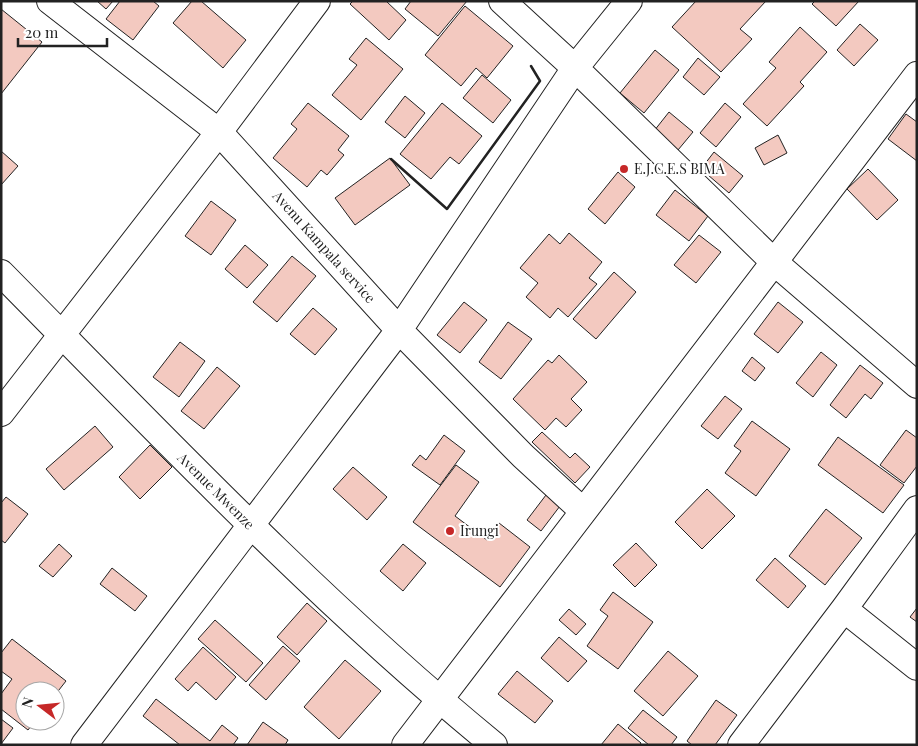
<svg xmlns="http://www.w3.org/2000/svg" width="918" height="746" font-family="'Playfair Display',serif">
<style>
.building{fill:#f3c9c0;stroke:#222}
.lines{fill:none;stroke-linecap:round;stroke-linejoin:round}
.street-casing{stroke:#222;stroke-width:28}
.street{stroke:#fff;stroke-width:26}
.wall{stroke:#222;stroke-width:2.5}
.poi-dot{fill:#c62828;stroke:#fff;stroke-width:2}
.labels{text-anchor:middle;stroke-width:4;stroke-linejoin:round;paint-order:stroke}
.poi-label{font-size:14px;fill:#222;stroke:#fff;text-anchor:start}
.street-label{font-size:14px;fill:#222;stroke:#fff}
</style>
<rect width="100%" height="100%" fill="#fff"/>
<path class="building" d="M97,1H113L106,9Z
M120,1H153L159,6L133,40L106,19Z
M192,1H201L246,40L223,68L173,23Z
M353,1H386L406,20L389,40L350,4Z
M411,1H467L438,36L405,9Z
M696,1H766L740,29L752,39L721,72L672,27Z
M815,1H859L836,26L812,4Z
M465,6L513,46L487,78L476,68L461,86L425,55Z
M1,9L42,42L1,94Z
M860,24L878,40L854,66L837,50Z
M800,27L827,52L800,82L804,86L767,126L743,104L776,68L769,62Z
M366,38L403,69L361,120L332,95L357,65L349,59Z
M655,50L679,70L644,113L620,93Z
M698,58L720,77L704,95L683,77Z
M482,75L511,100L493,123L463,98Z
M405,96L425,113L405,138L385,122Z
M308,103L349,136L338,150L344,155L327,175L321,170L307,187L273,158L297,129L291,124Z
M442,103L482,136L459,164L450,157L431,179L400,154Z
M725,103L741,117L716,147L700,133Z
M669,112L693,132L678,150L654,131Z
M906,114L917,122V161L888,139Z
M778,135L787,153L764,165L755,148Z
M1,151L18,166L1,185Z
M714,152L743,176L729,193L701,169Z
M390,158L410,185L355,225L335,198Z
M868,169L898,200L877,220L847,189Z
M618,172L635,187L605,224L588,209Z
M675,190L708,216L689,241L656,215Z
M211,201L236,220L211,255L185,236Z
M569,233L602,262L589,278L597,284L568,317L558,308L550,318L526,297L538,283L520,268L549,234L560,244Z
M699,235L721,252L696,283L674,265Z
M245,245L268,265L247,288L225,269Z
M292,256L316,276L277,322L253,302Z
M614,272L636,292L596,339L573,319Z
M464,302L487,320L460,353L437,335Z
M778,302L803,322L778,353L754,334Z
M313,308L337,329L315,355L290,334Z
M508,322L532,339L501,379L479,362Z
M180,342L205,361L179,397L153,377Z
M821,352L837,365L813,397L796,383Z
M559,355L587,382L571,399L582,410L566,427L556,418L545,430L513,399L548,360L552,363Z
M752,357L765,368L755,381L742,371Z
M860,365L883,383L871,399L865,394L846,418L830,405Z
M217,367L240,386L204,429L181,411Z
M725,396L742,409L718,439L701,426Z
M752,421L790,449L756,496L725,473L741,451L734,446Z
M95,426L113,447L64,490L46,469Z
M906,430L917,438V466L904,483L880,465Z
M542,432L570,458L575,453L590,467L575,483L532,442Z
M444,435L465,451L440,485L412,465L420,455L426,460Z
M838,437L904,485L883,513L818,465Z
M150,445L172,467L140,499L119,477Z
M456,465L479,482L455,516L487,540L499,523L530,547L500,587L413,522Z
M353,467L387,497L367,520L333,489Z
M707,489L735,516L702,549L675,522Z
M546,495L560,506L541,531L527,520Z
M6,497L28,514L5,543L1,540V503Z
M826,509L862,538L825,585L789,556Z
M636,543L657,565L635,587L613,565Z
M59,544L72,556L53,577L39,566Z
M403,544L426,563L403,591L380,571Z
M775,558L806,586L788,608L756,580Z
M112,568L147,596L135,611L100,584Z
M613,592L653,622L618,669L587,646L608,616L600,610Z
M307,603L327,621L297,655L277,637Z
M917,608V622L910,617Z
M569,609L586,624L576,635L559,620Z
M215,620L263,663L246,682L198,639Z
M559,637L587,661L568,682L541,658Z
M12,639L66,681L55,695V691H25V721H35L28,730L1,709V694L12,679L1,671V653Z
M283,646L300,661L266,700L249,685Z
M203,647L236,677L216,700L196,682L188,691L175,679Z
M668,651L698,676L663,716L634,691Z
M345,660L381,691L339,739L304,707Z
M517,671L553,701L535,723L498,694Z
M156,699L210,741L222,725L238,738L233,745H180L143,716Z
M716,700L737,715L715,745H692L687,741Z
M55,702L61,707L55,715Z
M643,710L677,737L671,745H649L628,728Z
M1,719L13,728L1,744Z
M263,722L288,740L285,745H247Z
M618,724L641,743L640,745H601Z"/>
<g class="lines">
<g class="street-casing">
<path id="street" d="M50,1L219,132L399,330L523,456L583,511
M502,1L575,68L774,262L917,385
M1,273C161,435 318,601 494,745
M1,413L219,132L317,1
M844,609L917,667
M84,745L399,330L575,68L629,1
M405,745L917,75
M741,745L844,609L917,509"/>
</g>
<use href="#street" class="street"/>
<path class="wall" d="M391,159L447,209L540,81L531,66"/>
</g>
<g class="poi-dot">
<circle cx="624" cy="169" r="5"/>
<circle cx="450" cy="531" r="5"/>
</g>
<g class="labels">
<g class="poi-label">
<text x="634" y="174">E.J.C.E.S BIMA</text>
<text x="460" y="536">Irungi</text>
</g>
<g class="street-label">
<text transform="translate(324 247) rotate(48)" y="5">Avenu Kampala service</text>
<text transform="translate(216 491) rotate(45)" y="5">Avenue Mwenze</text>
</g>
</g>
<rect width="918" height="746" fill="none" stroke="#222222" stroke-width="5"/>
<g transform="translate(40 706) rotate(286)"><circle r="24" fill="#ffffff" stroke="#a7a7a7"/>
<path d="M0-4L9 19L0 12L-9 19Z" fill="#c62828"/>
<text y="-8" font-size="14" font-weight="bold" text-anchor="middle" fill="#222222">N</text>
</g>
<path d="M18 38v8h89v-8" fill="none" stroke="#222222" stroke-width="2.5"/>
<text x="25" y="38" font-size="15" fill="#222222" stroke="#ffffff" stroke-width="4" paint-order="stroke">20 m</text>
</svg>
